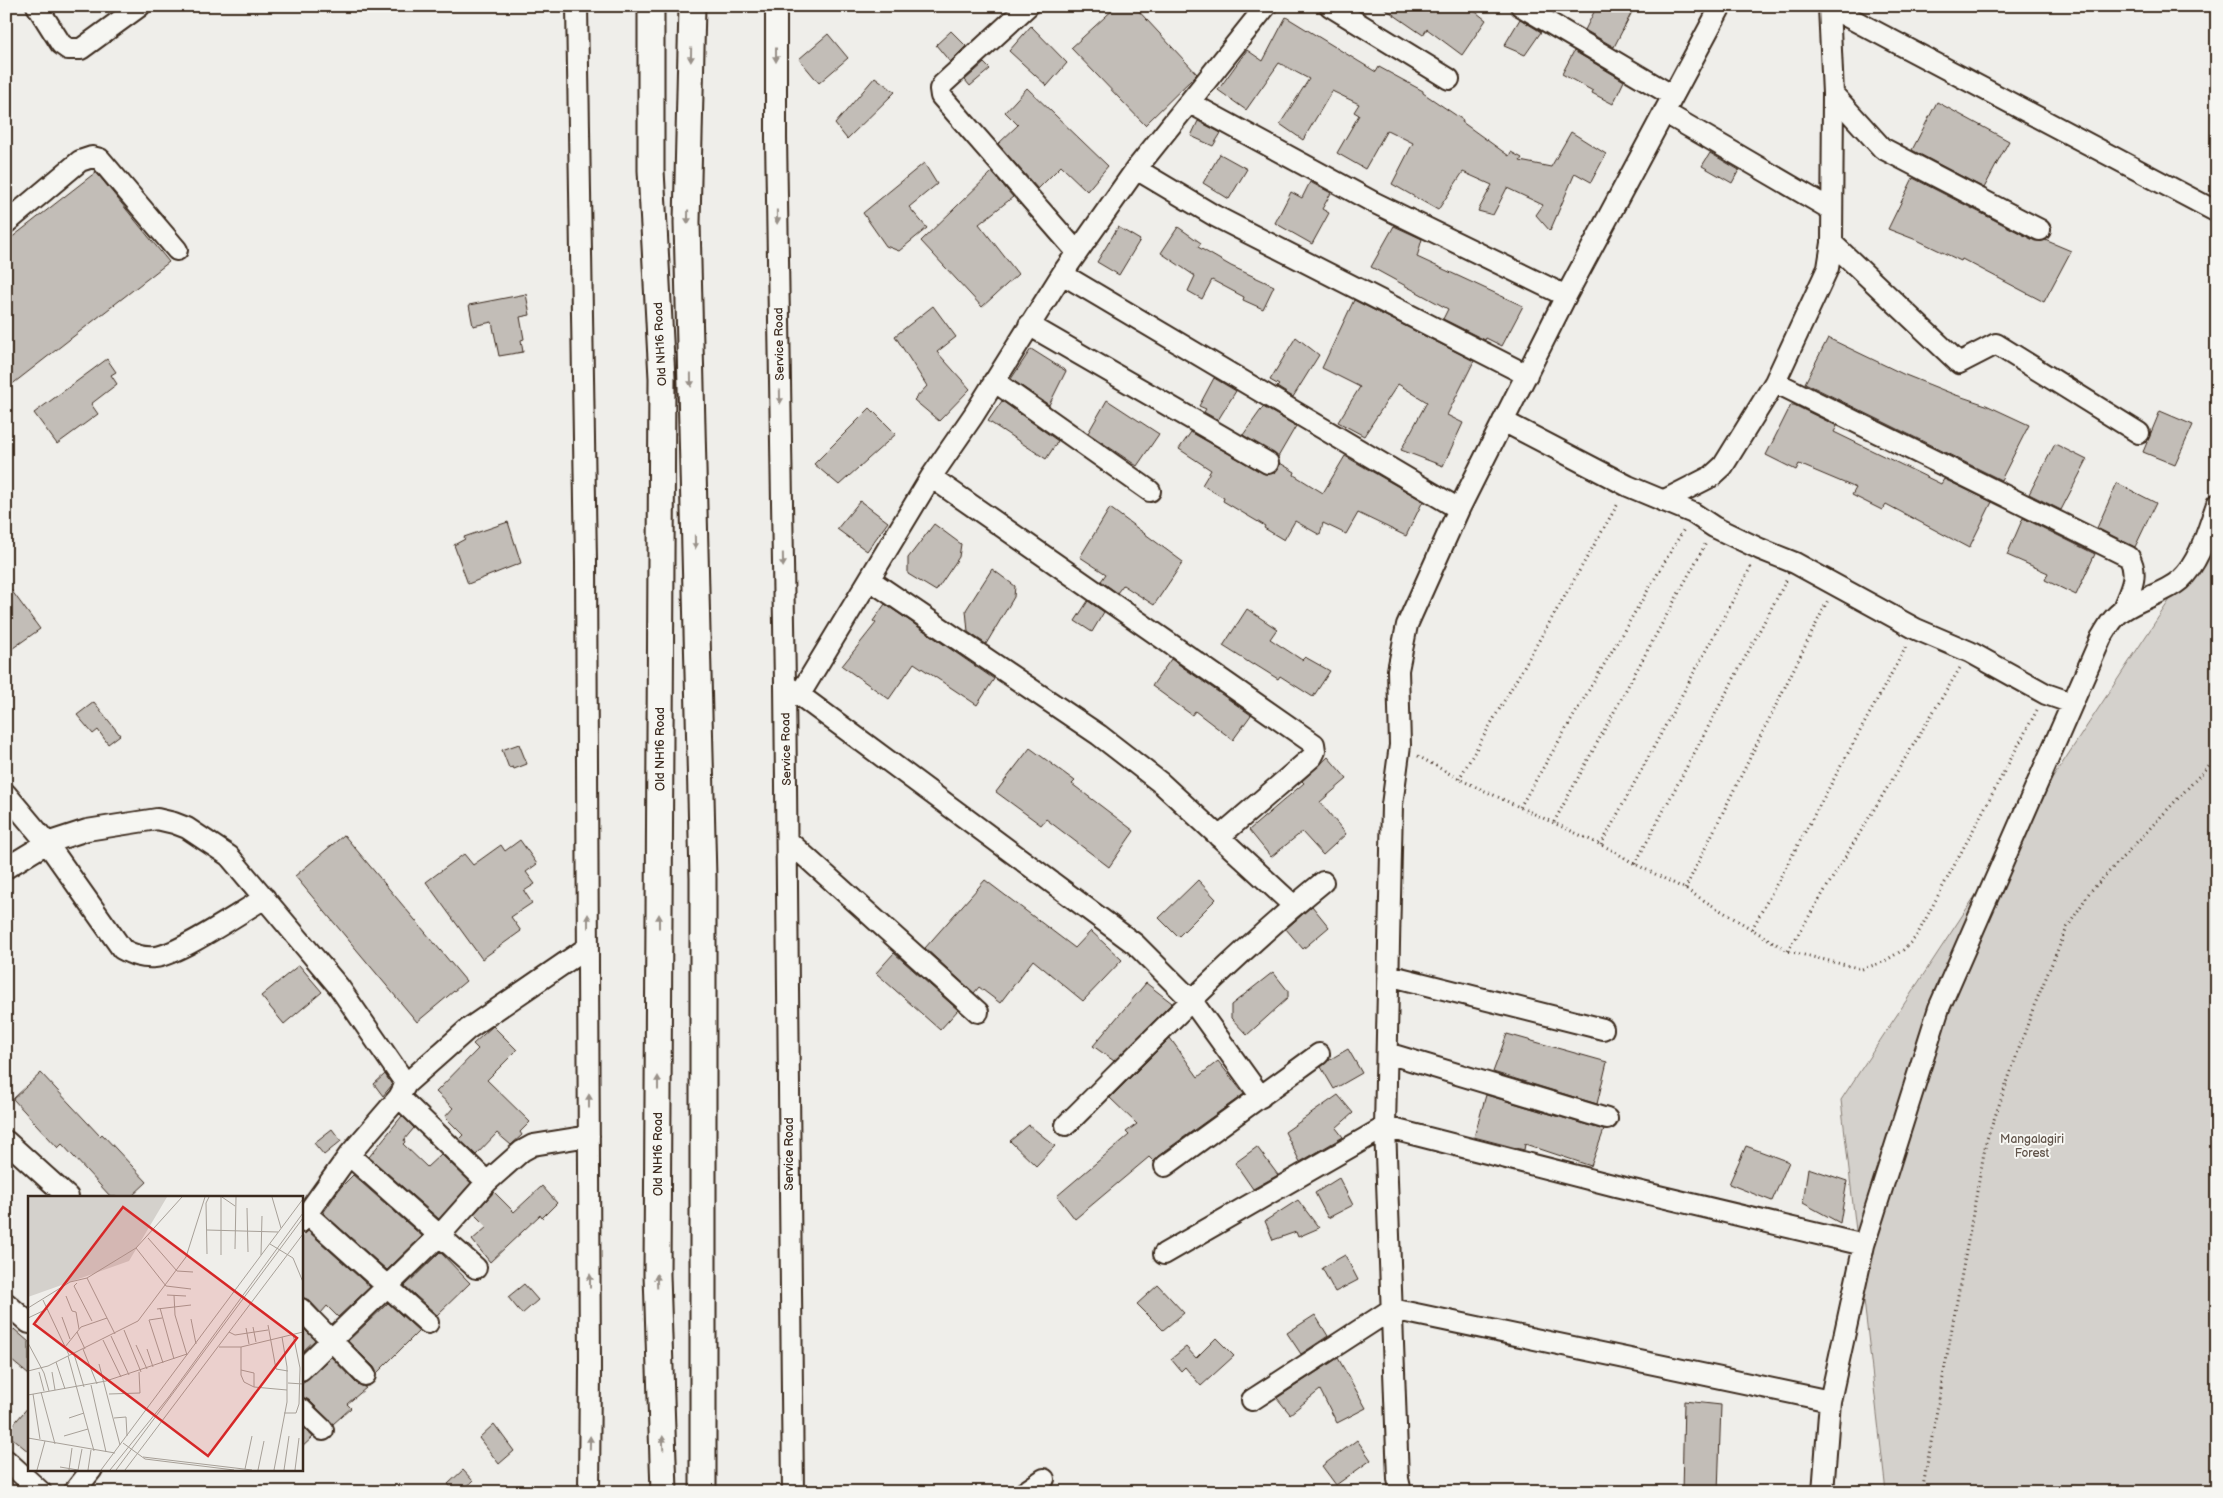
<svg xmlns="http://www.w3.org/2000/svg" width="2223" height="1498" font-family="'Balsamiq Sans',sans-serif">
<style>
.green{fill:#d4d1cc;stroke:#887e75}
.building{fill:#c2bdb7;stroke:#3b2a1e}
.lines{fill:none;stroke-linecap:round;stroke-linejoin:round}
.minor-casing{stroke:#3b2a1e;stroke-width:24}
.major-casing{stroke:#3b2a1e;stroke-width:29}
.path{stroke:#3b2a1e;stroke-width:3;stroke-dasharray:1 4;stroke-linecap:butt}
.minor{stroke:#f6f6f2;stroke-width:20}
.major{stroke:#f6f6f2;stroke-width:25}
.oneway{fill:#989088}
.labels{text-anchor:middle;stroke-width:4;stroke-linejoin:round;paint-order:stroke}
.street-label{font-size:12px;fill:#3b2a1e;stroke:#f6f6f2}
.park-label{font-size:12px;fill:#61544a;stroke:#f6f6f2}
.inset-road{fill:none;stroke:#a7a098;stroke-width:1}
.view{fill:#d62828;fill-opacity:0.15;stroke:#d62828;stroke-width:2.5}
.inset-edge{fill:none;stroke:#3b2a1e;stroke-width:2.5}
</style>
<rect width="100%" height="100%" fill="#efeeea"/>
<filter id="ink" filterUnits="userSpaceOnUse"><feTurbulence type="fractalNoise" baseFrequency=".02" numOctaves="2"/><feDisplacementMap in="SourceGraphic" scale="10" xChannelSelector="R" yChannelSelector="G"/><feConvolveMatrix kernelMatrix="1 2 1 2 8 2 1 2 1" color-interpolation-filters="sRGB"/></filter>
<g filter="url(#ink)">
<path class="green" d="M2217,528V1492H1886L1841,1100Z"/>
<path class="building" d="M1117,6H1134L1197,74L1145,125L1071,48Z
M1381,6H1468L1486,20L1462,55L1427,29L1423,35Z
M1597,6H1635L1614,47L1585,30Z
M1286,17L1376,72L1379,67L1423,91V93L1463,120L1462,122L1509,156L1511,152L1522,158L1520,161L1551,167L1571,132L1606,154L1591,182L1575,173L1550,231L1536,215L1543,205L1507,188L1493,215L1478,211L1492,185L1463,172L1438,210L1392,184L1413,143L1387,130L1365,169L1337,153L1359,115L1354,112L1359,104L1332,91L1303,140L1280,124L1309,79L1279,63L1246,110L1218,90L1247,50L1263,61Z
M1520,19L1541,32L1525,55L1504,46Z
M1031,26L1067,63L1047,86L1009,51Z
M951,31L966,46L950,62L936,45Z
M828,34L848,58L819,83L799,59Z
M1574,51L1624,81L1613,104L1592,93L1593,91L1562,74Z
M984,63L990,69L970,86L965,80Z
M875,77L895,92L847,139L835,124Z
M1027,88L1108,166L1087,191L1061,166L1038,189L998,144L1018,125L1005,112Z
M1937,102L2009,141L1984,188L1912,150Z
M1198,121L1221,133L1213,146L1191,136Z
M1710,153L1739,170L1732,183L1702,166Z
M1220,154L1247,169L1229,199L1203,183Z
M924,163L937,184L909,207L927,228L899,251L886,246L863,213Z
M96,172L169,262L6,389V242Z
M992,172L1013,197L979,224L1018,274L982,307L921,241Z
M1913,178L2035,241L2045,240L2071,251L2044,302L1962,259L1961,261L1919,241L1888,229Z
M1310,182L1331,193L1322,209L1329,213L1312,244L1275,223L1291,192L1302,198Z
M1394,226L1422,239L1417,257L1523,306L1502,346L1486,338L1485,340L1443,319L1448,309L1371,267Z
M1118,227L1140,240L1119,275L1097,262Z
M1178,227L1201,243L1198,247L1231,266L1274,286L1263,309L1243,300L1244,297L1212,280L1202,299L1188,291L1195,276L1161,253Z
M526,294L530,315L520,317L524,339L521,340L523,352L499,356L492,322L473,326L469,305Z
M1354,300L1474,361L1447,415L1463,423L1443,466L1401,450L1427,402L1398,384L1364,436L1338,422L1360,387L1322,368Z
M933,306L956,337L937,352L970,389L939,421L914,400L927,386L895,336Z
M1296,337L1319,355L1293,397L1277,387L1279,385L1270,380Z
M1828,338L1903,374L1953,394L1986,405L2029,425L2001,480L1805,383Z
M1031,349L1066,371L1049,405L1011,379Z
M107,359L116,372L111,375L117,384L91,404L98,414L57,444L34,413Z
M1214,378L1236,391L1218,420L1204,412L1206,409L1199,406Z
M1107,400L1159,434L1137,466L1088,433Z
M1002,401L1058,441L1046,459L988,421Z
M1791,405H1794L1837,426L1834,432L1941,484L1944,479L1992,502L1969,548L1886,504L1882,510L1852,495L1856,488L1799,464L1796,470L1766,455Z
M1263,407L1296,426L1278,457L1243,435Z
M870,408L896,434L839,485L814,464Z
M2160,411L2193,425L2175,465L2143,452Z
M1191,432L1263,473H1273L1278,469L1280,463L1295,472L1294,475L1323,493L1345,456L1423,501L1406,536L1358,513L1346,534L1323,523L1320,535L1295,521L1284,540L1264,528L1265,526L1223,501L1224,498L1202,485L1211,470L1179,449Z
M2055,444L2087,460L2061,510L2029,494Z
M2117,483L2156,503L2135,547L2097,528Z
M860,501L888,522L867,551L837,529Z
M1110,508L1183,562L1154,605L1123,585L1117,593L1101,581L1106,574L1080,557Z
M2023,518L2095,554L2076,595L2045,580L2048,573L2007,555Z
M508,522L521,563L468,584L454,545L465,539L464,537Z
M934,524L961,544L959,557L936,591L908,574V558Z
M992,569L1015,586L1014,597L986,644L968,632L966,610Z
M6,583L40,629L6,653Z
M1088,601L1104,612L1092,632L1075,621Z
M885,604L994,679L977,705L914,663L889,699L842,666L876,623L873,621Z
M1247,609L1277,629L1270,639L1302,660L1305,657L1330,671L1313,697L1280,676L1278,679L1254,664L1253,665L1223,646Z
M1171,659L1251,715L1233,740L1195,711L1192,715L1152,686Z
M94,702L120,735L108,744L98,730L93,734L77,715Z
M519,744L527,764L514,769L513,767L509,768L502,750Z
M1030,748L1075,781L1072,784L1134,831L1109,867L1046,819L1041,825L996,792Z
M1328,757L1347,779L1320,802L1346,834L1323,855L1302,832L1271,857L1249,830L1304,783L1302,781Z
M344,835L466,981L417,1022L295,876Z
M520,840L537,864L526,872L535,884L524,891L532,903L511,917L521,931L482,959L426,882L464,854L473,865L501,845L505,851Z
M985,880L1075,948L1091,931L1122,960L1083,1001L1033,960L1000,1003L979,987L974,993L925,948Z
M1198,880L1216,899L1178,937L1159,918Z
M1312,906L1329,927L1303,949L1286,929Z
M894,953L958,1010L940,1030L876,973Z
M299,965L322,992L284,1024L261,996Z
M1273,972L1288,991V998L1247,1035L1231,1018V1005Z
M1146,983L1172,1003L1114,1061L1093,1046Z
M493,1026L517,1050L487,1080L530,1122L520,1132L522,1135L511,1145L497,1133L476,1155L459,1139L463,1135L445,1117L453,1108L436,1092L478,1049L473,1044Z
M1507,1034L1607,1062L1597,1104L1493,1072Z
M1170,1038L1198,1077L1218,1061L1244,1094L1158,1156L1154,1162L1149,1157L1075,1219L1057,1196L1129,1135L1126,1132L1137,1124L1110,1098Z
M1348,1049L1362,1073L1334,1089L1321,1067L1329,1060Z
M41,1073L100,1136L102,1134L147,1182L131,1197H111L62,1144L58,1148L13,1099Z
M385,1074L392,1085L383,1096L374,1084Z
M1338,1095L1353,1113L1336,1128L1343,1137L1300,1162L1285,1132Z
M1486,1095L1604,1130L1591,1166L1525,1144L1524,1150L1474,1137Z
M402,1116L414,1128L404,1140L405,1142L403,1144L427,1167L441,1154L471,1183L439,1219L369,1157Z
M1029,1125L1055,1146L1036,1166L1010,1141Z
M332,1129L341,1141L324,1155L314,1143Z
M1746,1146L1789,1162L1772,1201L1729,1184Z
M1257,1147L1278,1175L1253,1189L1235,1163Z
M1808,1168L1847,1181L1840,1223L1803,1203Z
M353,1175L422,1236L387,1270L323,1213L341,1187Z
M1339,1178L1353,1205L1328,1218L1315,1193Z
M542,1186L557,1203L542,1218L540,1215L490,1262L472,1240L487,1227L474,1214L494,1192L514,1212Z
M1298,1200L1319,1228L1298,1237L1296,1232L1273,1240L1265,1221Z
M308,1231L370,1287L338,1317L327,1306L321,1313L309,1300L301,1297V1238Z
M440,1252L470,1283L437,1315L405,1286Z
M1345,1255L1358,1280L1335,1292L1322,1268Z
M524,1284L538,1300L522,1314L508,1297Z
M1158,1285L1184,1313L1163,1330L1137,1304Z
M388,1303L419,1331L377,1373L374,1367L348,1341Z
M1315,1315L1328,1336L1301,1354L1287,1333Z
M301,1326L315,1340L301,1353Z
M14,1329L29,1342V1375L6,1356V1338Z
M1216,1338L1234,1356L1201,1386L1185,1367L1181,1371L1171,1359L1186,1347L1196,1358Z
M331,1357L356,1383L366,1388L347,1404L351,1408L333,1424L309,1400L301,1397V1385Z
M1338,1358L1366,1408L1337,1423L1320,1390L1290,1414L1277,1398Z
M1684,1401L1721,1405L1718,1492H1682Z
M29,1406V1452L6,1433Z
M494,1424L514,1451L499,1464L479,1438Z
M301,1426L313,1437L301,1448Z
M1357,1440L1371,1460L1336,1485L1322,1466Z
M463,1470L473,1481L461,1492H455L448,1484Z"/>
<g class="lines">
<g class="minor-casing">
<path id="minor" d="M37,6L61,44L68,49H81L140,6
M577,6L586,562L590,1368L589,1492
M776,6V138L785,684L793,1492
M1028,6L943,84L940,89L941,96L1077,252
M1330,6L1449,79
M1521,6L1673,96
M1827,6L2217,212
M1833,94L1882,148L2040,230
M1190,103L1373,202L1566,296
M1664,112L1832,210
M1136,169L1215,216L1527,375
M6,223L80,161L92,157L100,159L177,250
M1832,243L1959,363L1996,344L2139,433
M1062,274L1459,509
M1029,325L1268,463
M994,381L1150,491
M1775,382L2129,557C2140,576 2129,592 2122,611
M1503,421L1628,486L1693,513L1714,527L1760,549L1795,563L1916,629L1970,652L2046,694L2072,703
M931,477L1314,744L1315,751L1312,757L1219,837
M1663,501L1712,476L1723,466L1775,382L1828,268L1832,243L1833,94L1829,7
M870,580L1099,735L1161,783L1294,906
M790,688L1135,944L1192,1001L1261,1097
M800,694L931,477L973,416L1062,274L1136,169L1266,6
M6,794L47,843L122,949C133,955 142,958 155,957C178,955 241,912 265,898
M787,840L978,1012
M6,868L47,843L87,830L157,819L174,823L187,828L229,856L339,987L406,1084
M1388,975L1603,1029
M1387,1053L1607,1119
M399,1097L487,1182
M1066,1125C1150,1042 1232,956 1323,882
M6,1141L68,1197
M349,1155L476,1268
M1165,1166L1319,1054
M308,1215L428,1323
M301,1222L349,1155L399,1097L406,1084L468,1029L588,947
M1164,1254L1385,1127L1616,1186L1864,1245
M6,1303L29,1323
M301,1309L365,1375
M301,1370L440,1235L487,1182L522,1151L533,1145L589,1136
M1252,1400L1392,1309L1830,1401
M301,1409L323,1430
M6,1460L41,1492
M74,1492L92,1469
M1025,1492L1044,1479
M1401,1492L1398,1479L1385,1127L1392,805L1400,745L1398,670L1407,625L1459,509L1566,296L1721,6
M1823,1492L1830,1401L1864,1245L1939,1008L2101,638C2107,628 2113,617 2122,611C2140,598 2164,594 2180,580C2200,562 2208,529 2217,504"/>
</g>
<g class="major-casing">
<path id="major" d="M651,6V170L662,378L657,1275L664,1492
M692,6L687,222L703,878V1492"/>
</g>
<path class="path" d="M1418,756L1459,779L1610,849L1635,864L1685,889L1788,951L1862,969L1883,962L1903,950L1916,937L2037,710
M1459,779L1619,502
M1520,807L1684,529
M1554,822L1706,543
M1601,845L1752,565
M1635,864L1787,579
M1685,889L1828,600
M1752,929L1907,645
M1788,951L1960,668
M1922,1492L1986,1142L2034,1006L2067,928L2089,893L2217,757"/>
<use href="#minor" class="minor"/>
<use href="#major" class="major"/>
</g>
<defs><path id="oneway-solid" d="M-6-.8H1V-3.2L6.5 0L1 3.2V.8H-6Z" transform="scale(1.25)"/></defs>
<g class="oneway">
<use href="#oneway-solid" transform="translate(691 55) rotate(91)"/>
<use href="#oneway-solid" transform="translate(776 55) rotate(90)"/>
<use href="#oneway-solid" transform="translate(688 217) rotate(91)"/>
<use href="#oneway-solid" transform="translate(777 217) rotate(89)"/>
<use href="#oneway-solid" transform="translate(691 380) rotate(89)"/>
<use href="#oneway-solid" transform="translate(780 397) rotate(89)"/>
<use href="#oneway-solid" transform="translate(695 542) rotate(89)"/>
<use href="#oneway-solid" transform="translate(783 560) rotate(89)"/>
<use href="#oneway-solid" transform="translate(588 921) rotate(-90)"/>
<use href="#oneway-solid" transform="translate(659 921) rotate(-90)"/>
<use href="#oneway-solid" transform="translate(658 1083) rotate(-90)"/>
<use href="#oneway-solid" transform="translate(589 1101) rotate(-90)"/>
<use href="#oneway-solid" transform="translate(590 1281) rotate(-90)"/>
<use href="#oneway-solid" transform="translate(657 1281) rotate(-92)"/>
<use href="#oneway-solid" transform="translate(590 1443) rotate(-89)"/>
<use href="#oneway-solid" transform="translate(663 1443) rotate(-92)"/>
</g>
</g>
<g class="labels">
<g class="street-label">
<text transform="translate(660 344) rotate(-93)" y="4">Old NH16 Road</text>
<text transform="translate(779 344) rotate(-91)" y="4">Service Road</text>
<text transform="translate(660 749) rotate(-90)" y="4">Old NH16 Road</text>
<text transform="translate(786 749) rotate(-91)" y="4">Service Road</text>
<text transform="translate(658 1154) rotate(-90)" y="4">Old NH16 Road</text>
<text transform="translate(789 1154) rotate(-90)" y="4">Service Road</text>
</g>
<g class="park-label">
<text x="2032" y="1143">Mangalagiri<tspan x="2032" dy="14">Forest</tspan></text>
</g>
</g>
<g transform="translate(28 1196)">
<rect width="275" height="275" fill="#efeeea"/>
<path d="M0,1H139L101,65L0,101Z" fill="#d4d1cc"/>
<path class="inset-road" d="M194,1L207,10M244,1L253,32M219,12L220,56M179,34L250,36M120,42L149,75L165,76M242,48L265,62L275,86M108,52L138,90L163,93M207,53L208,1M179,58L178,7L181,1M193,59V1M233,59L234,20M59,82L87,138M49,87L46,90L64,125M139,99L158,100M146,99L147,119L159,159M38,100L44,115L48,116L51,133M15,104L41,159M0,112L42,86L59,82L108,52L154,1M132,112L146,163M129,113L163,109M34,121L42,143M0,122L19,113M134,122L121,124L135,167M163,123L168,148M240,129L248,173L260,175M225,131L228,146M218,132L221,148M96,134L113,176M49,136L57,153M201,136L207,139L240,134M83,140L101,179M75,144L93,181M0,147L16,177L21,195M108,149L119,173M37,151L53,131L79,122M191,151H213L275,136M213,151V179L216,186L226,191L259,194M55,153L69,188M119,153L125,171M46,158L56,191M40,160L66,255M28,166L37,193M71,168L92,249M213,174L226,177V191M0,175L20,170L110,125L158,61L177,1M11,176L16,195M24,176L27,194M260,187L275,188M63,189L78,256M13,196L27,248M5,198L12,243M81,198L112,197L111,176M0,199L78,185L159,158M256,217H268L271,208L272,172L265,138M41,222L56,217M86,222L98,221L99,240M36,240L60,233M0,242L87,257M95,247L117,263L206,274M115,261L224,274M32,271L50,274M217,273L224,240M9,274L17,245M41,274L44,252M50,274L54,253M60,274L63,254M73,274L275,3M82,274L140,202L275,17M88,274L275,22M97,274L275,38M230,274L236,245M246,274L259,206V171L254,141M256,274L261,240M267,274L271,242"/>
<path class="view" d="M95,11L269,142L180,260L6,128Z"/>
<rect width="275" height="275" class="inset-edge"/>
</g>
<rect width="2223" height="1498" fill="none" stroke="#f6f6f2" stroke-width="25"/>
<rect x="12" y="12" width="2198" height="1473" fill="none" stroke="#3b2a1e" stroke-width="2" filter="url(#ink)"/>
</svg>
